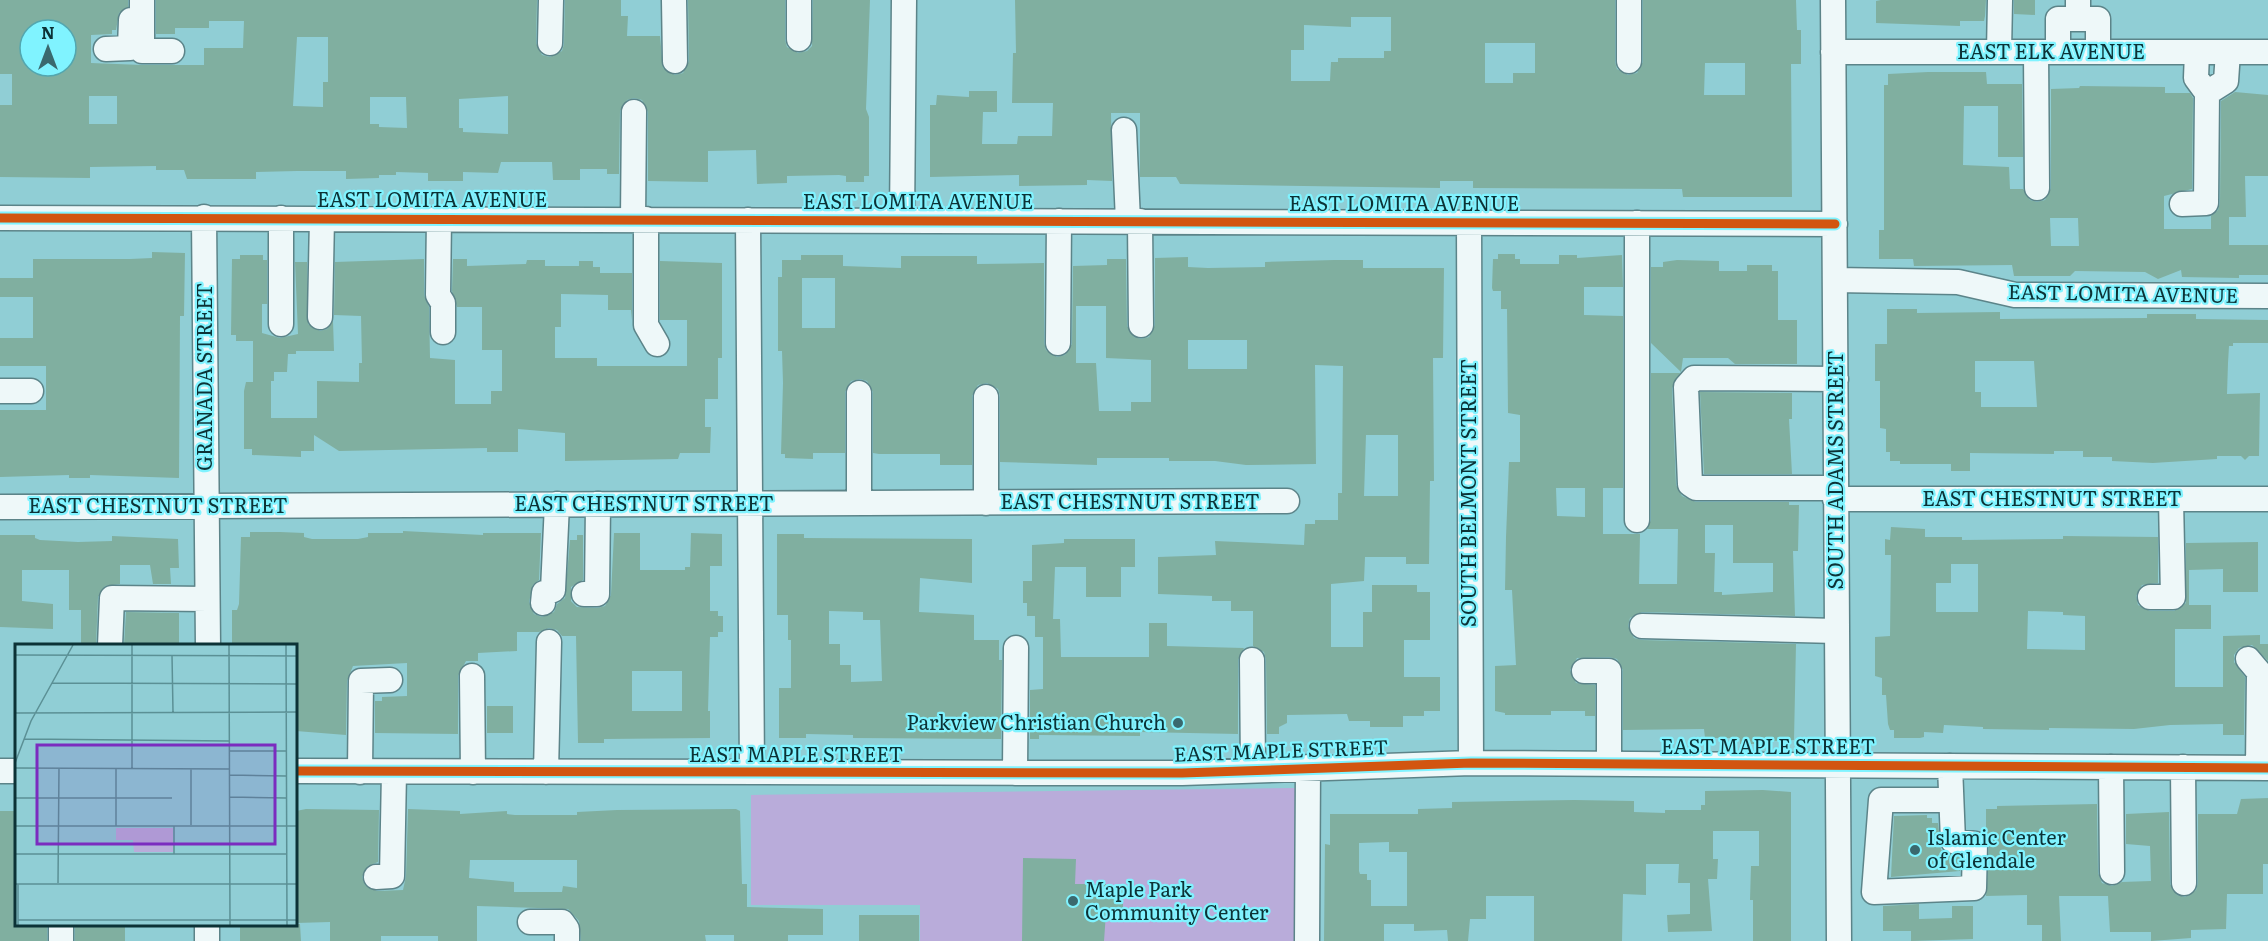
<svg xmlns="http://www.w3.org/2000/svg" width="2268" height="941" font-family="Literata,serif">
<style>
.green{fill:#b9acda}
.building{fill:#80afa0;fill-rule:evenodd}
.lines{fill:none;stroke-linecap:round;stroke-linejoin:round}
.minor-casing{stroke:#5c8489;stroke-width:27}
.minor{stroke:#eef8f9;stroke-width:24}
.cycleway-casing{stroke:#80f3ff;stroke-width:13}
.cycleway{stroke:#d25510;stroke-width:9}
.poi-dot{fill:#3a696e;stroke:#80f3ff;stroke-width:2}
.labels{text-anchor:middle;stroke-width:4.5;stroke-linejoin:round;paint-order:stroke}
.street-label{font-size:20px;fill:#0c3236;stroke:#80f3ff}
.poi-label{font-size:20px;fill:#0c3236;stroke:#80f3ff;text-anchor:start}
.inset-road{fill:none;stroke:#5b9095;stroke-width:1.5}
.view{fill:#7b2cbf;fill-opacity:0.15;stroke:#7b2cbf;stroke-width:3}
.inset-edge{fill:none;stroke:#0c3236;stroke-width:3}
</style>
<rect width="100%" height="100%" fill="#90ced5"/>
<path class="green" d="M1295,788L1294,941H920V905H751V795Z"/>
<path class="building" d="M0,0H128V7L119,13L116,30H112V34L91,35V63L142,65H204V48H243L244,21H209V28H175V34H156V0H537L536,43L542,55L550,57L562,51L564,44L565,0H621V16H628L627,36H660L663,68L675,75L683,73L689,61L688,0H785V40L787,47L798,53L807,51L812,46L813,0H870L866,109L869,117V176H864V182H846V176L839,175L787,176V183L757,184L756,150L708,151V182L648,181V112L642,100L634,98L627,100L620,111L619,174H607V169H580V180H553L552,162H501L498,173L463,172V181H428V173L396,172V175H379V178L346,179V171H297L256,172V179H187L184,170H156V166L90,167V178L0,177V105H12V74H0ZM30,30H66V66H30ZM297,37H328V82H323V107L293,106ZM89,96H117V124H89ZM508,96V134L463,132V128H459V99ZM370,97H406L407,128L379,127V124H370Z
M1015,0H1615V62L1617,69L1628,75L1637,73L1643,62V0H1796L1797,30H1801V64H1791L1792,197H1683L1682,189L1473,188V181H1440V188L1180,184L1176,177H1140V113H1111L1112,181L1087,180V185L1019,186V175L930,177V105H936L937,95L969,97V91H997V112H983L982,144H1017L1018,136H1052L1053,103H1012L1013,53H1016ZM1351,17H1391V51H1384V58H1338V62H1331L1330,81H1291V50H1304V25L1351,27ZM1485,43H1535V73H1513V83H1485ZM1705,63H1745V95H1704Z
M1881,0H1986L1985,16L1984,21H1960V26L1876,23V1Z
M2014,0H2035V15L2014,14Z
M1928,72H1986L1987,84H2022L2023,157H1998V106H1964L1963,165L2009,167L2010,189H2023L2030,200L2037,202L2045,200L2051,188V89L2079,88L2080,86L2165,87V93H2190L2193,98L2192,189L2164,196V229H2211V216L2218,210L2220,203L2221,101L2235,92L2268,95V176H2245L2246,217H2229V245H2268V275H2239V278L2182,277L2181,270L2158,279L2145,272L2075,271L2070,276H2014L2012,265L1914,266L1913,259H1879V230H1884V85H1888V74ZM2050,218H2078L2079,246H2051Z
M152,252L185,253L184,316H180L179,478L90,475V478H69V475L0,477V410H46V366H0V338H33V297H0V278H33V259H130L152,258Z
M1498,254H1515V259H1520V264H1559V255H1577V258L1622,255L1623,287H1584V315L1623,316V488H1603V534H1640L1639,584H1677L1678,529H1647L1651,520V373H1680L1672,388L1676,485L1682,496L1696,502H1789V505H1799L1798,551H1793L1795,616L1642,612L1630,618L1628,626L1634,638L1642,640L1796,644L1794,740L1772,741V744H1740V738H1705L1704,729L1623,730V670L1617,659L1609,657L1577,658L1570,670L1576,683L1595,685V716H1585V711H1551V715H1505V713L1495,711V666L1516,665L1512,590H1505L1506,537L1509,462H1520V415L1508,413L1507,309H1501V291H1493L1492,288L1493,259H1498ZM1556,488H1585V517L1557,516ZM1705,525H1733V563H1773V592L1722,595V592H1714L1715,553H1705Z
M240,255H263V260H267V304H262V333L280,338L298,334L295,262H307L308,324L320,331L327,329L333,321L334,351H296V354H288L287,372H274V381H271V418H317V381L359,382V363H362L361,316L334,315L335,262L424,259V295L429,307L430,358L455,360V404H491V391H502V350H482V307H457L452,291L453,259H467V266L526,264L527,260H545V266H579V261H593V267H600V273H632V320L631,310H608V295L561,294V327H555V358H597V366H687V320H660V261L722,263V358H718V399H705V427H711L710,453H680L678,459L565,461V433L518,429V452H487V448L339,451L314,435V451H301V457L252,455V449H244V391L246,382H253V341H236V335H231L232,259H240Z
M801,255H843V266L901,268V256H977V264L1044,263V343L1046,350L1057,357L1065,355L1072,344L1073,266L1107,265V259H1126L1127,326L1134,337L1141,339L1149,337L1155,325V258L1188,257V267L1208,268L1265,267V262L1334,260H1363V268H1444L1443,358H1433L1434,481H1430L1429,564H1406V557H1365L1364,581L1331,584V647H1363V612H1372V585H1417V592H1430V640H1404V677H1440V711H1424V716H1403V727H1370V721H1349L1347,714L1287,715V723L1279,727V734H1267L1266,660L1264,652L1253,646V611H1231V601H1212V596L1158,594V557L1216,555L1215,541L1304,545L1305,524H1315V520H1338V493H1342L1343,366L1315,365L1316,464L1246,465L1215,461H1169V458H1097V465L1000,462V396L998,389L987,383L978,385L972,396V465H940V454H879L873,453V392L867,381L860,379L851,381L845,392V453H813V459L785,458V454H781L783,383L782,351H778V277H782V260H801ZM802,278H835V328H802ZM1076,306H1106V358L1151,360V402H1131V411H1099L1096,363H1076ZM1188,340H1247V369H1188ZM1366,435H1398V496H1364Z
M1677,260L1719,261V271H1747V265H1772V271H1778V320H1797V364H1735L1728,358H1683L1681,372L1651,343V267H1663V262Z
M1887,309H1917V313L2000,312V319L2147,318V314H2196V319L2268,320V343H2233V346H2229L2228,363L2227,394L2260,393L2259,456H2249L2245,460L2241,456H2217V459L2153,463L2112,461V457H2083V451H2054V454L1970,453V471H1951V464H1900V461H1890V452H1886V429L1880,428V381H1875V344H1887ZM1975,361H2034L2037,407H1981V392H1975Z
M1700,392L1792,393V419H1789L1792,474H1704Z
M1891,527L1925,529V537H1962V540L2063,539V536L2158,537V583L2142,585L2136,596L2138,605L2150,611H2174L2186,603V543L2258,542V592H2223V569L2189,570V605H2211V629H2175V687H2223V636L2260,635V644H2268V661L2252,645L2239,648L2234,655V662L2245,677L2244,735H2223V724L2170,725L2134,729L2049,728V730L1983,729V727L1944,725L1943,733L1924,732V737L1920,738H1894V730H1890L1888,724L1886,695H1882V678L1875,676V637L1890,636L1891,555H1885V539L1890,540ZM1951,564H1978V612H1936V583H1951ZM2028,611L2063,612V615L2085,616V650L2027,649Z
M403,531L483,535V533H541L539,580L533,585L529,602L534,614L542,617L554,612L557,604L565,598L570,540H577V535H583V580L571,587V601L577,607L597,608L605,606L611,595L614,533H640V570H685V567H690L691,533L722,534V566H710V611H718V616H723V632H718V637H710L708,711H710V738L604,739V743H578L576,636H562L557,630L549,628L539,632H517V651L478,653V661H466L458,676V734L375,733V701H382V697L407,696V663L353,666L347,681L346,735L296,731V645H232V610H237L239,604L241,537H250V532H280L304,533V537L312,539H358L368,537V533H403ZM632,671H682V711H632Z
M777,534H804V538L972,539V583L920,578L919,612L974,615V640H999V660H1002L1001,739L853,738V735L806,734V738H779V688H791V640H788V615H777ZM829,611L863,612V620H880L882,681L851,682V665H840V644H829Z
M0,535H35V538L40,540L78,542L112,541V536L178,539L179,568H170L171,584H153L150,565H120V584L105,586L98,597L96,645H81V610H69V570H22V601L53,604V629L0,627Z
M1064,539H1135V567H1121V597H1086V567H1055L1053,619H1060L1061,657H1149V623H1167V646L1244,648L1238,660V734L1140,732V736L1039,735V739H1030V690L1043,689V637H1035V616H1027V603H1023V581H1032V545L1064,543Z
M126,612L179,613V644L124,645Z
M487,706H513V733H487Z
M1763,790L1791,792V941H1753V900H1750L1751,866H1759V831H1713V859H1718L1717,879H1708L1712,931L1668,932L1667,915L1690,914V883H1678L1679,864H1646V895L1623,894L1622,941H1534V896H1486V919H1470L1468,941H1448L1447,930L1414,931V924H1384V941H1324L1325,844L1330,845V814H1418V809L1452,808V802L1574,800L1634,801V812L1665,813V810H1701V805H1705V791ZM1389,842V852H1407V906H1371V880H1367V874H1360L1359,871V843Z
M2268,798V864H2263V894H2227L2226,929L2191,930V938L2151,941V932H2110L2108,896H2059L2061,941H2042V925H2027V895L1986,896L1989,844L1986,835V809H1997V806L2097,804L2098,873L2102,883L2112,886L2122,882L2151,881L2150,846L2126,844V814L2169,812L2170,884L2177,895L2185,897L2196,890L2198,883V814H2237L2241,799Z
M306,809L379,810L378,862L368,866L362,877L365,885L377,891L403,890L406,876L408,809L460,811V814L507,811V814L515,815H577V812L617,810L736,809L740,811L742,884H747V907L823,909V935H788V941H734V935H705L706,941H581L579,921L568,909L477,906V941H438V936H381V941H330V922L296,923V811ZM470,860H577V888L563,886L562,892H514V882L469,878Z
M0,811H15V924H47V941H0Z
M1927,815V818H1932V823H1938L1941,850L1960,856V871L1891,877L1894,816Z
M1023,858L1076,859L1075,884H1106V889H1123V913H1106L1104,941H1022Z
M1919,904V919L1952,918V906H1973V939L1911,941V931H1883V906Z
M859,915H919V941H859Z
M75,924H125V941H75Z
M240,924H300L301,941H240Z"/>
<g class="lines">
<g class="minor-casing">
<path id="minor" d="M142,0V51H172
M674,0L675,61
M799,0V39
M1833,0L1839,941
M2078,0V19H2098V52
M550,43L551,0
M106,49L130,48L131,20
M1833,52H2268
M1999,52L2000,0
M2036,52L2037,188
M2058,52V19H2078
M1629,61V0
M2207,93L2226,81L2228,52
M1124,130L1128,221
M2182,204L2206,203L2207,93L2196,78L2197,52
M204,217L208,646
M0,218L1835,224
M281,218V324
M439,218L438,295L443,303V332
M633,219L634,112
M646,219V325L657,344
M748,220L752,772
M902,220L904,0
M1140,221L1141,325
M1469,222L1471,763
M1637,223V520
M1835,280L1958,282L2015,295L2268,296
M320,317L322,218
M1058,343L1059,221
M0,391H31
M986,397V503
M1835,488H1696L1690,484L1686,387L1694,378L1836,379
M1835,499H2268
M859,503V393
M0,507L1287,501
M584,594H597L598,504
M2150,597H2173L2171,499
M543,603L544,593L553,590L557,504
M1642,626L1836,631
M110,646L112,598L207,599
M2248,659L2259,672L2258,768
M1252,660L1253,770
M1584,671H1609V764
M472,676L473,772
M1950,766L1953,841L1975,844L1974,888L1874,892L1881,800H1951
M2111,767L2112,872
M2183,767L2184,883
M0,771H16
M296,771L1182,773L1471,763L2268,768
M360,772L361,681L390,680
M546,772L549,642
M1015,773L1016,648
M376,877L392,876L394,772
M530,922H562L567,929V941
M61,924V941
M207,941V924
M1307,941L1308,767"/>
</g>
<use href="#minor" class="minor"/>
<g class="cycleway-casing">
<path id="cycleway" d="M0,218L1835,224
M296,771L1182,773L1471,763L2268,768"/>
</g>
<use href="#cycleway" class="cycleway"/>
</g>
<g class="poi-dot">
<circle cx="1178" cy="723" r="6"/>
<circle cx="1915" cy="850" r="6"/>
<circle cx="1073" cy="901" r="6"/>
</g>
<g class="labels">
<g class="street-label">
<text x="2051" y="59">EAST ELK AVENUE</text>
<text x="432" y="207">EAST LOMITA AVENUE</text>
<text x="918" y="209">EAST LOMITA AVENUE</text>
<text x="1404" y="211">EAST LOMITA AVENUE</text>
<text transform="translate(2123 294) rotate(1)" y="7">EAST LOMITA AVENUE</text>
<text transform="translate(205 377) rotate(-90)" y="7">GRANADA STREET</text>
<text transform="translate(1836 470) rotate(-90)" y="7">SOUTH ADAMS STREET</text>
<text transform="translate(1469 493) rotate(-90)" y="7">SOUTH BELMONT STREET</text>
<text x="2052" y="506">EAST CHESTNUT STREET</text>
<text x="1130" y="509">EAST CHESTNUT STREET</text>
<text x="644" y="511">EAST CHESTNUT STREET</text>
<text x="158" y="513">EAST CHESTNUT STREET</text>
<text x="1768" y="754">EAST MAPLE STREET</text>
<text transform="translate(1281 751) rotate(-2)" y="7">EAST MAPLE STREET</text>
<text x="796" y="762">EAST MAPLE STREET</text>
</g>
<g class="poi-label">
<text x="1166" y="730" text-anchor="end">Parkview Christian Church</text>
<text x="1927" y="845">Islamic Center<tspan x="1927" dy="23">of Glendale</tspan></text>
<text x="1085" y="897">Maple Park<tspan x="1085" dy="23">Community Center</tspan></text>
</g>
</g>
<g transform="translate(15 644)">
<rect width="282" height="282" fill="#90ced5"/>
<path d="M101,184H158V208H119L118,196H101Z" fill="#b9acda"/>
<path class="inset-road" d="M117,1V124M214,1L215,281M271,1L272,281M0,11L282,12M157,11L158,68M37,39L282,40M0,69L282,68M9,95L214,97M214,107H271M0,119L16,77L58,1M0,124L214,125M101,124V182M176,125V181M214,131L271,132M214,153L271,154M0,154H157M0,182H282M0,210H272M159,210V182M43,239L44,124M0,240H282M3,276H282M3,281V240"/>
<path class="view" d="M22,101H260V200H22Z"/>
<rect width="282" height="282" class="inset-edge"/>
</g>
<g transform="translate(48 48)"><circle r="28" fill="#80f3ff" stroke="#52a6af" stroke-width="1.5"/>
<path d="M0-4.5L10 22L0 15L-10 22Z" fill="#3a696e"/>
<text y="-9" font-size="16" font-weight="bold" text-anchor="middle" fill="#0c3236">N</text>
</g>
</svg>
